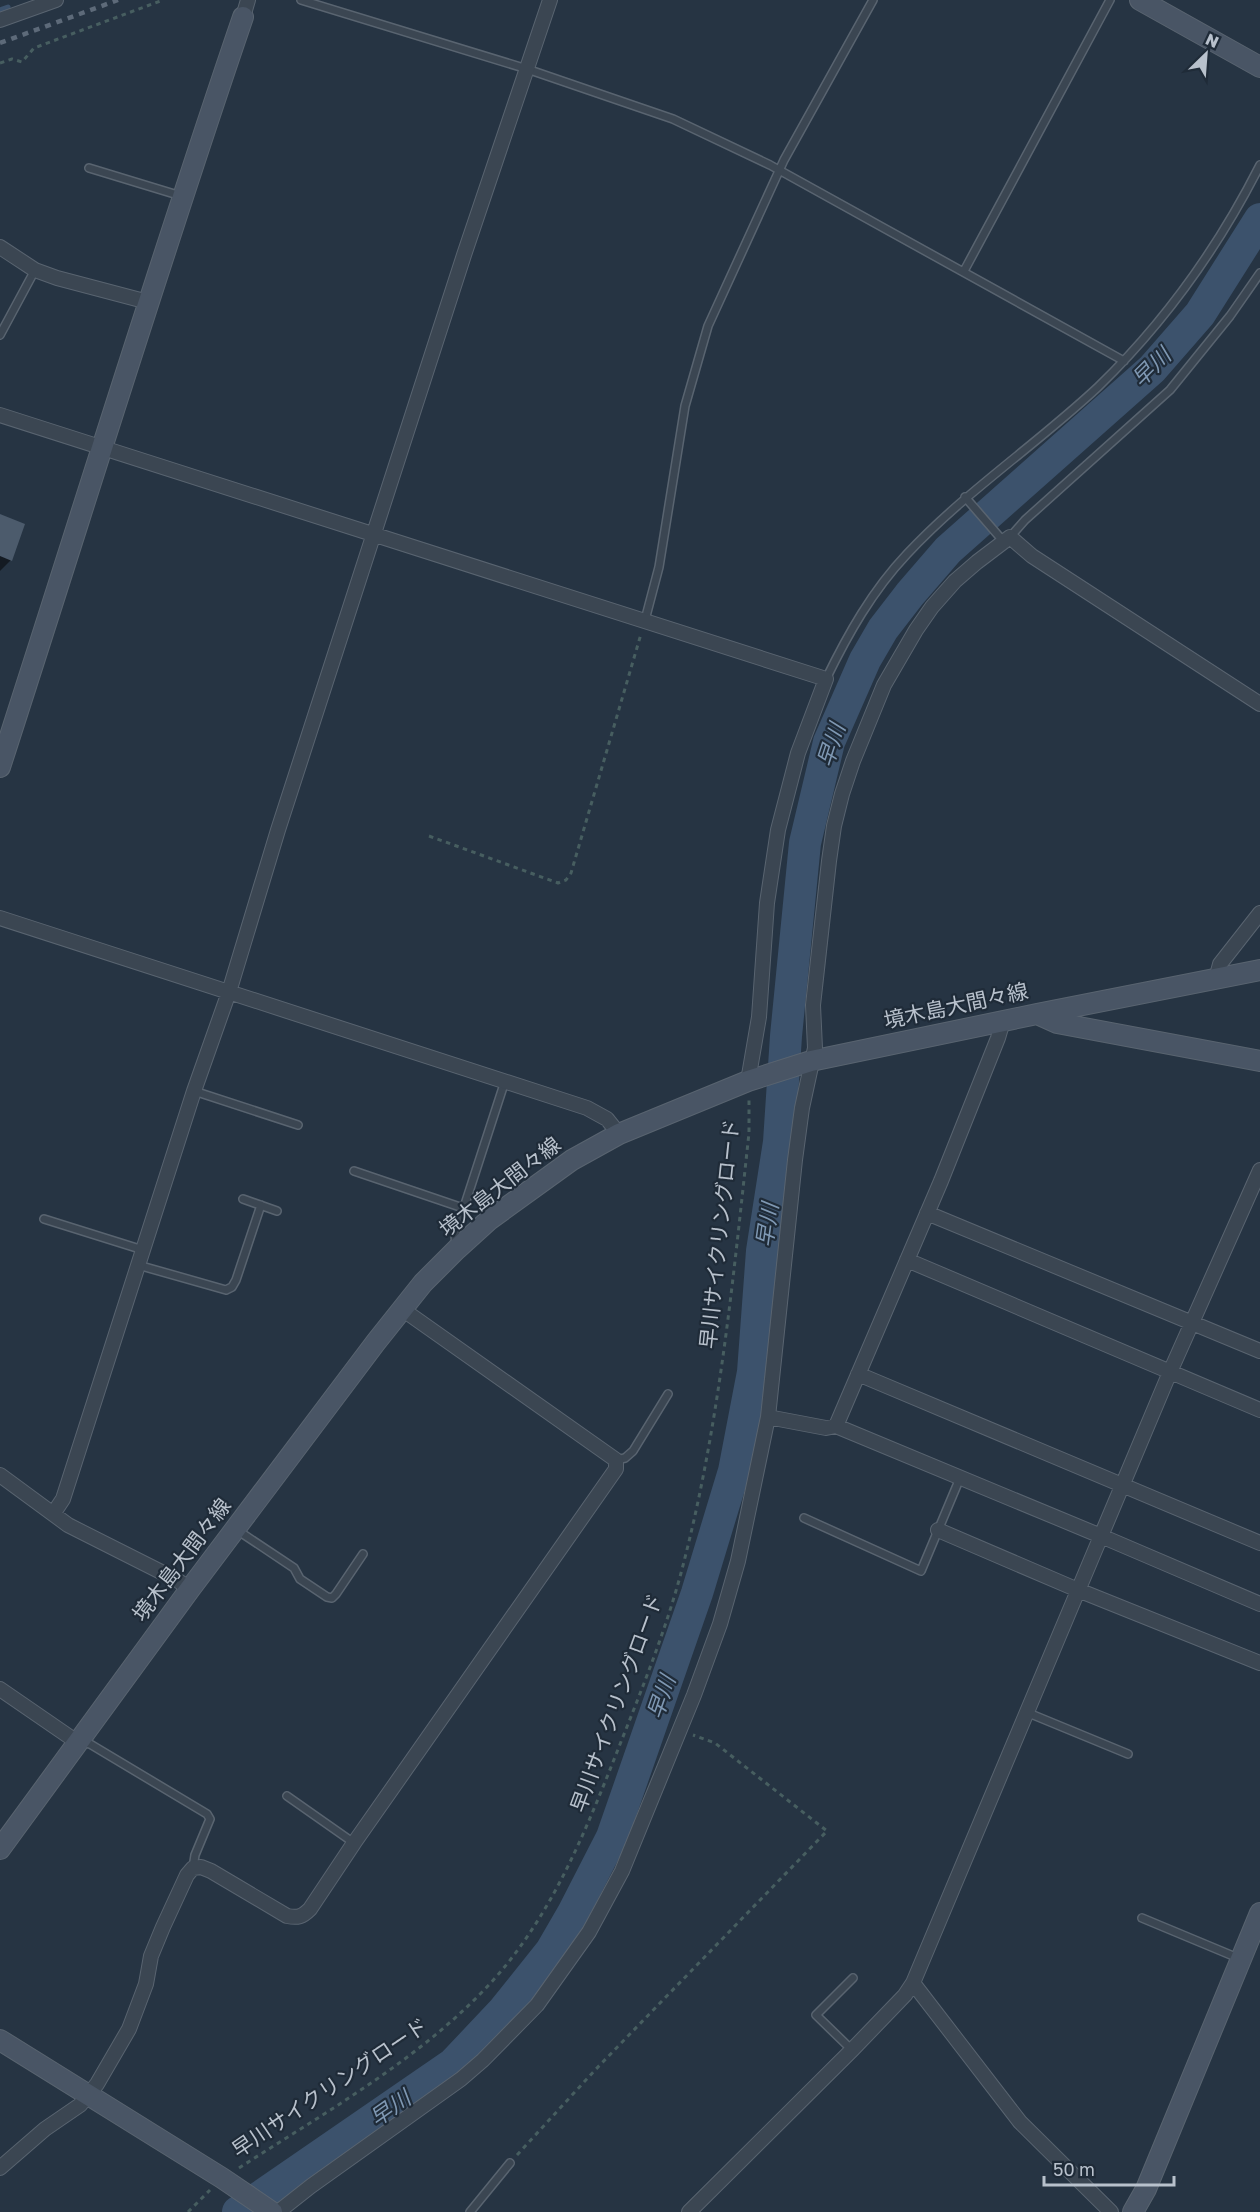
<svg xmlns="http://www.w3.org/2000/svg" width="1260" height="2212" font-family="'Golos Text','Noto Sans JP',sans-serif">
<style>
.shadow{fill:#0007}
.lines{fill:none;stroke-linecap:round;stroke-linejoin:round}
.stream{stroke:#3c526c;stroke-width:5}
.river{stroke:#3c526c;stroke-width:32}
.building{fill:#4c5b6c}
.lane-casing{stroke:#596470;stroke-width:10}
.street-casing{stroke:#596470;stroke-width:16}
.secondary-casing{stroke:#596470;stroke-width:22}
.path{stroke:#475e60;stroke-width:3;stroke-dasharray:4.5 4.5;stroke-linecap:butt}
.lane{stroke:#3b4652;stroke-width:7}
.street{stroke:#3b4652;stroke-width:14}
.secondary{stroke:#495565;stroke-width:20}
.rail{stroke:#5d6a79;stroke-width:4.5;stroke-dasharray:6 6;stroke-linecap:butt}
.labels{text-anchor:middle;stroke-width:4.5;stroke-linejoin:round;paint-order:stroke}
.street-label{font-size:21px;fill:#b8c1cc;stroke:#1f2b38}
.water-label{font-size:22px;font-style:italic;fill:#7f98b3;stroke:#1f2b38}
</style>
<rect width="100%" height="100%" fill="#263443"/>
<path class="shadow" d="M0,515L11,560L0,571Z"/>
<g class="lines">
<path class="stream" d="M0,10L8,7"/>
<path class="river" d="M238,2212L453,2064L503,2011L551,1951L573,1913L612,1837L697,1593L734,1471L753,1372L762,1251L779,1142L786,1036L805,843L829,742L865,660L883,629L910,594L948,550L1152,369L1200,314L1260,219"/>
</g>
<path class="building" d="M0,514L25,524L12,561L0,556Z"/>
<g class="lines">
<g class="lane-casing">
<path id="lane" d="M301,0L527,69L673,119L770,165L1124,361
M89,168L181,196
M964,271L1110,0
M0,335L35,270
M965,497L1004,542
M1010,537L1025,520L1170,390L1230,316L1260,273
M645,620L659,567L685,406L708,326L784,160L873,0
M826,679C848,634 872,591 907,554C965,492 1036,445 1098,387C1165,322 1218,248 1260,165
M194,1091L298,1125
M354,1171L463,1208
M243,1199L277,1211
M44,1219L143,1250
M456,1246L455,1235L505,1081
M138,1265L226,1290L232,1287L236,1280L261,1205
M616,1460L625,1458L633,1451L668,1394
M804,1518L921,1571L960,1478
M237,1530L294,1568L300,1579L327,1597L332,1598L336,1594L363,1554
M1026,1712L1128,1754
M80,1742L90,1744L207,1814L210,1819L195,1855L193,1868
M287,1796L354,1843
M1142,1918L1238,1958
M852,2050L816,2015L853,1978
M470,2212L510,2163"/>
</g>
<g class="street-casing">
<path id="street" d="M243,17L248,0
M0,20L56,0
M0,247L35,270L57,278L148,302
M0,415L826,679L798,753L778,830L767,903L759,1017L748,1081
M0,918L587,1108L607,1119L619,1134
M1216,979L1220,964L1260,913
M927,1213L1260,1351
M907,1260L1260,1410
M858,1374L1260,1543
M768,1417L826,1428L836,1426L941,1181L998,1038L1003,1021
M836,1426L1101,1536L1170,1372L1260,1170
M0,1475L68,1525L177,1580L190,1589
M53,1514L63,1499L194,1091L229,992L278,830L464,255L550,0
M938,1530L1078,1590L1260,1663
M0,1689L77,1742
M913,1983L1020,2122L1111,2212
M0,2168L45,2129L80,2105L97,2084L129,2029L146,1984L151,1956L163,1927L187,1875L193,1868L201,1867L211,1871L287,1916C298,1918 302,1917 310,1909L354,1843L616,1469V1460L402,1309
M278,2212L311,2186L461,2079L483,2060L537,2005L589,1932L622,1871L694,1695L720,1624L738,1561L768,1417L795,1160L802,1108L815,1048L813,1005L829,861L834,826L842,794L853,761L884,685L916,630L932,607L955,581L977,562L1010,537L1032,556L1260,704
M689,2212L852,2050L905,1995L913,1983L1101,1536L1260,1604"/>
</g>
<g class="secondary-casing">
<path id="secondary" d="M1140,0L1260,67
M0,767C81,517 158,265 243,17
M1037,1014L1057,1023L1260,1061
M0,1849L190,1589L376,1342L423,1283L457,1249L489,1220L572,1160L619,1134L748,1081L811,1061L1037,1014L1260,970
M0,2040L222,2178L272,2212
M1133,2212L1146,2189L1260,1913"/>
</g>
<path class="path" d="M0,63L12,59L22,62L34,48L163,0
M429,836L558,883L566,880L571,873L641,634
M517,2155L596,2069L827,1831L715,1743L693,1735
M239,2168C324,2113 414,2063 485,1989C548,1923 582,1840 615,1757C639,1696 664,1636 681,1573C719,1430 733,1280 749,1133V1100
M188,2212L210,2190"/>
<use href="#lane" class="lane"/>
<use href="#street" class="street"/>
<use href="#secondary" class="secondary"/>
<path class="rail" d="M0,43L118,0"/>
</g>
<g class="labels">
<g class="street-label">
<text transform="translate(956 1006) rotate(-12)" y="7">境木島大間々線</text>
<text transform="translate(500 1187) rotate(-38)" y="7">境木島大間々線</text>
<text transform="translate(720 1234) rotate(-84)" y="7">早川サイクリングロード</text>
<text transform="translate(182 1560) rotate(-53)" y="7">境木島大間々線</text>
<text transform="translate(617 1703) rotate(-70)" y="7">早川サイクリングロード</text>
<text transform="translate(330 2088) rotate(-34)" y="7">早川サイクリングロード</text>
</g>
<g class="water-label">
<text transform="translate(1151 367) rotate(-45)" y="8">早川</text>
<text transform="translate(831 745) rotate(-72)" y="8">早川</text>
<text transform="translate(767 1225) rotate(-82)" y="8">早川</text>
<text transform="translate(661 1697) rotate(-71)" y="8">早川</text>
<text transform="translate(390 2108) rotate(-35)" y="8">早川</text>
</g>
</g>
<g transform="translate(1206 54) rotate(25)" stroke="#1f2b38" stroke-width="4.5" paint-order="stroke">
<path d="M0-4.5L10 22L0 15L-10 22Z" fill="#b8c1cc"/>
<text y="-9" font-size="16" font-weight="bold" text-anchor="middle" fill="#b8c1cc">N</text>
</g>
<path d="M1044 2176v9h130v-9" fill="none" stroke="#b8c1cc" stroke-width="3"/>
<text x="1053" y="2176" font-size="18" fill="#b8c1cc" stroke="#1f2b38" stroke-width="4.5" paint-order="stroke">50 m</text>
</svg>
